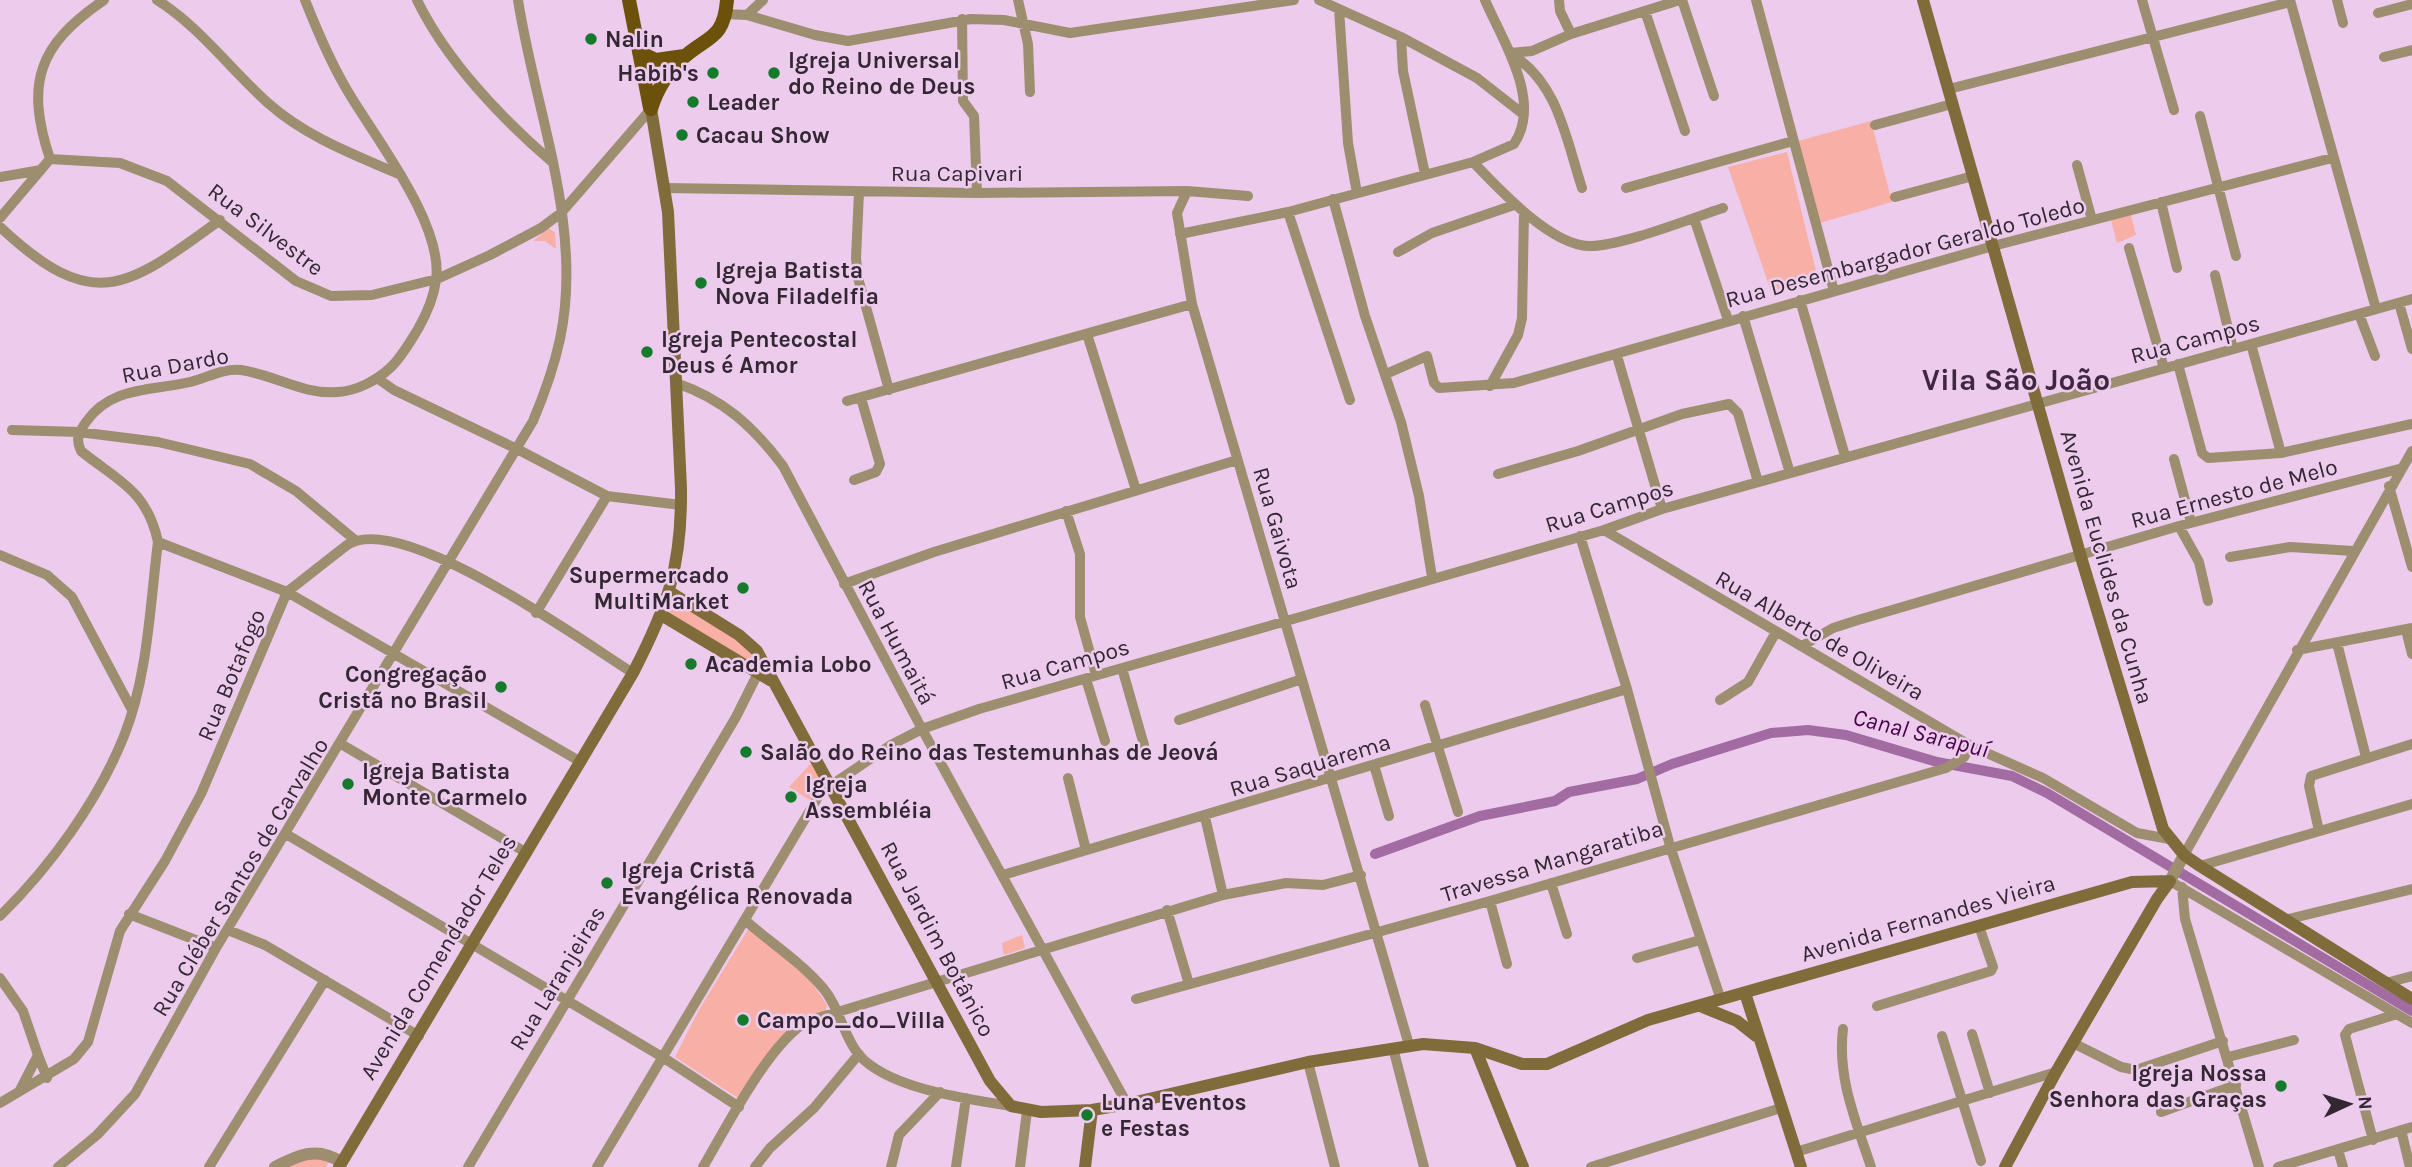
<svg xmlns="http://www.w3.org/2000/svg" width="2412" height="1167" font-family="Karla,sans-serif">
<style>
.green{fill:#f7afa6}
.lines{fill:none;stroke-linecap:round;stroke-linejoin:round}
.canal{stroke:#a26ba2;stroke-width:10}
.minor{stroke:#9d8e70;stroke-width:10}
.tertiary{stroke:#9d8e70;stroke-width:12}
.secondary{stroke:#806b3b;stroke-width:12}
.primary{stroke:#6b510a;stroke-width:14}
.poi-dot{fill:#167a2d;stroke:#eccbec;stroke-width:2.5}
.labels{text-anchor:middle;stroke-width:5;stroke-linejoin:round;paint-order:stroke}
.poi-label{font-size:23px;font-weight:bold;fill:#342734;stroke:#eccbec;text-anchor:start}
.street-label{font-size:23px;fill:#342734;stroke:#eccbec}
.water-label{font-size:24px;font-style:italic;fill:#49004c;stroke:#eccbec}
.district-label{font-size:30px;font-weight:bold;fill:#402741;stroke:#eccbec}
</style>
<rect width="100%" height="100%" fill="#eccbec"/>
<path class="green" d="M1871,121L1892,202L1820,223L1798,141Z
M1787,152L1818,279L1771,291L1728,167Z
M2131,215L2136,235L2117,243L2111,220Z
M549,228L555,233L556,249L545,241H533Z
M677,599L749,649L755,657L753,663L665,615L672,600Z
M815,759L827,778L818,805L789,787Z
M749,928L811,981L827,1005L825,1012L798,1029L738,1098L675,1057L699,1010Z
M1022,935L1025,948L1004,955L1002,943Z
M331,1158L326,1167H281L297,1159Z"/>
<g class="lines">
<path class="canal" d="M1375,854L1480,816L1555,801L1569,792L1637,779L1672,764L1771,733L1808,730L1846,735L1937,762L2012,776L2047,793L2412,1011"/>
<path class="minor" d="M157,0C199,26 231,70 268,103C306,137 355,155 401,175
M417,0C446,60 501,118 551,161
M1018,0L1028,44L1030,92
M1319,0L1401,37L1477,78L1523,114
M1559,0L1560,11L1571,34
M1682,0L1714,96
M1756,0L1834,291
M2142,0L2174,110
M2290,0L2376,309
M2337,0L2343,23
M1339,9L1348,143L1357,193
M1645,11L1685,131
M2378,13L2412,4
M725,14L747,15L815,35L848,41L971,19L1004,20L1070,33L1294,0
M747,15L763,0
M962,19L963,101L974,116L977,193
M1401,37L1403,71L1425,174
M1510,53L1532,51L1571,34L1680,0
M1511,54C1558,82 1566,139 1582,188
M2384,57L2412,50
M1949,89L2290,2
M2200,116L2236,256
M1875,125L1952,104
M50,159L120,163L167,181L296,281L331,296L372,295L437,279L490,255L541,228L561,213L651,109
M1473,162C1498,188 1550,245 1589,246C1619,247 1692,218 1723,208
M2077,165L2092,220
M0,177L41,170
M665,188L977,193L1187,191L1248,196
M1626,188L1793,141
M1187,191L1177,213L1192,304L1409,1045
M859,192L856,258L858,278L889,390
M1895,197L1973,176
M1333,199L1365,316L1401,422L1419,496L1432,577
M2161,202L2177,268
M1288,212L1350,400
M0,218L50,159C25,83 38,45 104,0
M1694,218L1728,320
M0,227C94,315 127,288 220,220
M1180,234L1288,212L1473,162L1514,144C1543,101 1502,40 1485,0
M2129,248L2164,368
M1398,252L1432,233L1514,205
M2215,275L2233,349
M1800,300L1845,456
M2399,303L2412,349
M2359,314L2375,356
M1743,316L1790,473
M1087,334L1136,490
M2251,344L2281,453
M1617,356L1662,509
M2178,364L2202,453L2208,458L2281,453L2412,424
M1386,374L1427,356L1434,383L1439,388L1514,383L1993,246L2332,158
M377,378L394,390L517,449L607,496L681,505
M676,383C723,399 753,426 783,466L922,729L1127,1104
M1490,386L1518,335L1522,318L1524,213
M847,401L1192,304
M12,430L79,432L158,442L250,464L296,491L355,540
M2174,459L2191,522
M1498,474L1578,451L1682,414L1729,404L1738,413L1758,482
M854,480L876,472L880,464L861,398
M2389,486L2412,567
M1066,511L1080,554V617L1096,675
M2179,526L2199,562L2208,601
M1604,530L1971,746L2043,778L2137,833L2169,839
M1580,536L1627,689L1670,846L1721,1000
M158,542L287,592L581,762
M0,555L47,575L72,597L132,710
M2230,557L2290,547L2353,551
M844,584L934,552L1237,460
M536,613L607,496
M2406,630L2412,654
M2337,643L2366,757
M1802,646L1833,628L1858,620L2179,526L2399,469
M2297,650L2412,628
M1122,668L1144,745
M1086,679L1105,741
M1720,700L1748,682L1776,632
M1425,705L1458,812
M1179,720L1302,679
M341,744L527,853
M1374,765L1389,816
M1068,778L1086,850
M1205,817L1223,895
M2319,831L2309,786L2311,776L2412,744
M286,834L664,1058L739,1107
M2184,855L2412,451
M2200,866L2412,804
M1003,875L1627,689
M2170,881L2412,1023
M1551,883L1567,934
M2182,887L2185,919L2259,1167
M1490,901L1507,964
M1167,910L1189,984
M129,914L216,948
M0,916C50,867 98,801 124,736C148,676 150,605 158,542C147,490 118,481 81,451C75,439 79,432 86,422C111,386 151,391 190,382C207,378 223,368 241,370C275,375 303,395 338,392C357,391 377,380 390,368C401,358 410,342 418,329C426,315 434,296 436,280C444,226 377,140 350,95C332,66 318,33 305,0
M2285,920L2412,889
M746,921C771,943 802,963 823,988C840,1008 843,1036 859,1055C889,1089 968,1099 1011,1106
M228,930L265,945L419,1036
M1637,958L1700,940
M0,978L23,1011L38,1055L20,1090
M2386,983L2412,976
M1136,999L1490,901L1946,768L1964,757L1971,746
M1877,1006L1991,971L1993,967L1979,926
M1843,1029C1837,1078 1856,1121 1871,1167
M1972,1034L1990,1093
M1942,1036L1981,1161
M2073,1043L2121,1067L2136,1070L2223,1041
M1393,1048L1424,1167
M38,1055L47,1078
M2228,1057L2294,1040
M1308,1062L1335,1167
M0,1103L74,1059L88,1042L120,931L165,861L201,794L287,592L347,545C401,510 582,641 633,673
M2161,1112L2236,1085
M2401,1130L2410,1167
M2373,1140L2345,1035L2349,1029L2397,1014
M2338,1150L2343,1167
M1796,1152L2056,1072
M58,1167L97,1135L135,1094L216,948L533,421C544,395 554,367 560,339C584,227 535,110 518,0
M209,1167L325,980
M468,1167L736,717L761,667
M597,1167L821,792L891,745L922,729L979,709L1604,530L1662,509L2412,299
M703,1167C726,1128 770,1041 808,1021L1223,895L1286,883L1323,885L1361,875
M755,1167L770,1148L814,1108L859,1054
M891,1167L899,1135L940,1092
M956,1167L966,1098
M1020,1167L1027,1111
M1591,1167L1781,1108
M2278,1167L2412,1127"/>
<path class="tertiary" d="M2170,881L2184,855
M275,1167C299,1155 317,1146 341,1162"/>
<path class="secondary" d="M1923,0L2081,557L2163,829L2184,855L2200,866L2412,999
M670,592L739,635L757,651L990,1081L1011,1106L1041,1112L1092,1110L1127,1104L1308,1062L1423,1044L1475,1048L1522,1064H1547L1648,1020L2132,882L2170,881
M663,616L770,680
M1745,993L1801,1167
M1700,1006L1737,1021L1756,1036
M1475,1048L1523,1167
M339,1167L633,673C668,605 682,566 681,488L668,212L651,109
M1085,1167L1092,1110
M2005,1167L2056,1072L2157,899L2170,881"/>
<path class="primary" d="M629,0L650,108
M639,52L656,60L684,56
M651,109C657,89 667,73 683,58C707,36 724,40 727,0"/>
</g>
<g class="poi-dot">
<circle cx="591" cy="39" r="7"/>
<circle cx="713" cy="73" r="7"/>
<circle cx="774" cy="73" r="7"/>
<circle cx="693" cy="102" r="7"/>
<circle cx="682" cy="135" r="7"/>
<circle cx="701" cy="283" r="7"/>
<circle cx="647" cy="352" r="7"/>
<circle cx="743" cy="588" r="7"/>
<circle cx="691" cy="664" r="7"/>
<circle cx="501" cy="687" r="7"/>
<circle cx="746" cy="752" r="7"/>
<circle cx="348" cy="784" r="7"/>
<circle cx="791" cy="797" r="7"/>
<circle cx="607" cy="883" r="7"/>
<circle cx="743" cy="1020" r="7"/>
<circle cx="2281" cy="1086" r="7"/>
<circle cx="1087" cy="1115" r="7"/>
</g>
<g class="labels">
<g class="poi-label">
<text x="605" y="47">Nalin</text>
<text x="788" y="68">Igreja Universal<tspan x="788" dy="26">do Reino de Deus</tspan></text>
<text x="699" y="81" text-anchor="end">Habib's</text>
<text x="707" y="110">Leader</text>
<text x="696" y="143">Cacau Show</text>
<text x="715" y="278">Igreja Batista<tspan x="715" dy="26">Nova Filadelfia</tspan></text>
<text x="661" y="347">Igreja Pentecostal<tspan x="661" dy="26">Deus é Amor</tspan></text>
<text x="729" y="583" text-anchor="end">Supermercado<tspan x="729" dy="26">MultiMarket</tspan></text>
<text x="705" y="672">Academia Lobo</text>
<text x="487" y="682" text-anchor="end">Congregação<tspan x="487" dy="26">Cristã no Brasil</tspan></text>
<text x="760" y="760">Salão do Reino das Testemunhas de Jeová</text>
<text x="362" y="779">Igreja Batista<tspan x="362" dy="26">Monte Carmelo</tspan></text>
<text x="805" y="792">Igreja<tspan x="805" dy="26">Assembléia</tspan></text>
<text x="621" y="878">Igreja Cristã<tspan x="621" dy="26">Evangélica Renovada</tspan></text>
<text x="757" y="1028">Campo_do_Villa</text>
<text x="2267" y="1081" text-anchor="end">Igreja Nossa<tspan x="2267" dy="26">Senhora das Graças</tspan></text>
<text x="1101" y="1110">Luna Eventos<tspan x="1101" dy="26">e Festas</tspan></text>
</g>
<g class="street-label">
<text x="957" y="181">Rua Capivari</text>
<text transform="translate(266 229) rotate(37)" y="8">Rua Silvestre</text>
<text transform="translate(1905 252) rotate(-15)" y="8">Rua Desembargador Geraldo Toledo</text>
<text transform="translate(2195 339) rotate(-15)" y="8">Rua Campos</text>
<text transform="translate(175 365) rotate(-11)" y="8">Rua Dardo</text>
<text transform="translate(2234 493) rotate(-15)" y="8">Rua Ernesto de Melo</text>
<text transform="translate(1609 506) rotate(-17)" y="8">Rua Campos</text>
<text transform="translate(1278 528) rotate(74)" y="8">Rua Gaivota</text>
<text transform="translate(2107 567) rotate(74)" y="8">Avenida Euclides da Cunha</text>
<text transform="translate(1820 635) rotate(30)" y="8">Rua Alberto de Oliveira</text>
<text transform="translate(897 642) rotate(62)" y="8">Rua Humaitá</text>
<text transform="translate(1065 664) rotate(-16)" y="8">Rua Campos</text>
<text transform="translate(231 675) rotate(-67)" y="8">Rua Botafogo</text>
<text transform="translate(1310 765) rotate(-17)" y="8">Rua Saquarema</text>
<text transform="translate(1552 861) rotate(-17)" y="8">Travessa Mangaratiba</text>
<text transform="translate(240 877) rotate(-59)" y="8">Rua Cléber Santos de Carvalho</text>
<text transform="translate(1928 918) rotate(-16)" y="8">Avenida Fernandes Vieira</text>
<text transform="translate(938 939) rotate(62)" y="8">Rua Jardim Botânico</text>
<text transform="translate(438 957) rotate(-59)" y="8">Avenida Comendador Teles</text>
<text transform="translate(557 978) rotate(-59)" y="8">Rua Laranjeiras</text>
</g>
<g class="water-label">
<text transform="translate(1921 733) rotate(14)" y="8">Canal Sarapuí</text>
</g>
<g class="district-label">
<text x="2016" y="390">Vila São João</text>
</g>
</g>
<g transform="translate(2349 1104) rotate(86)" stroke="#eccbec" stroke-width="5" paint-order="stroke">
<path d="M0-5L12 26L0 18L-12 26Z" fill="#342734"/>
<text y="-10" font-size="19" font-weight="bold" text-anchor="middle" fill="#342734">N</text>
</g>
</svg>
